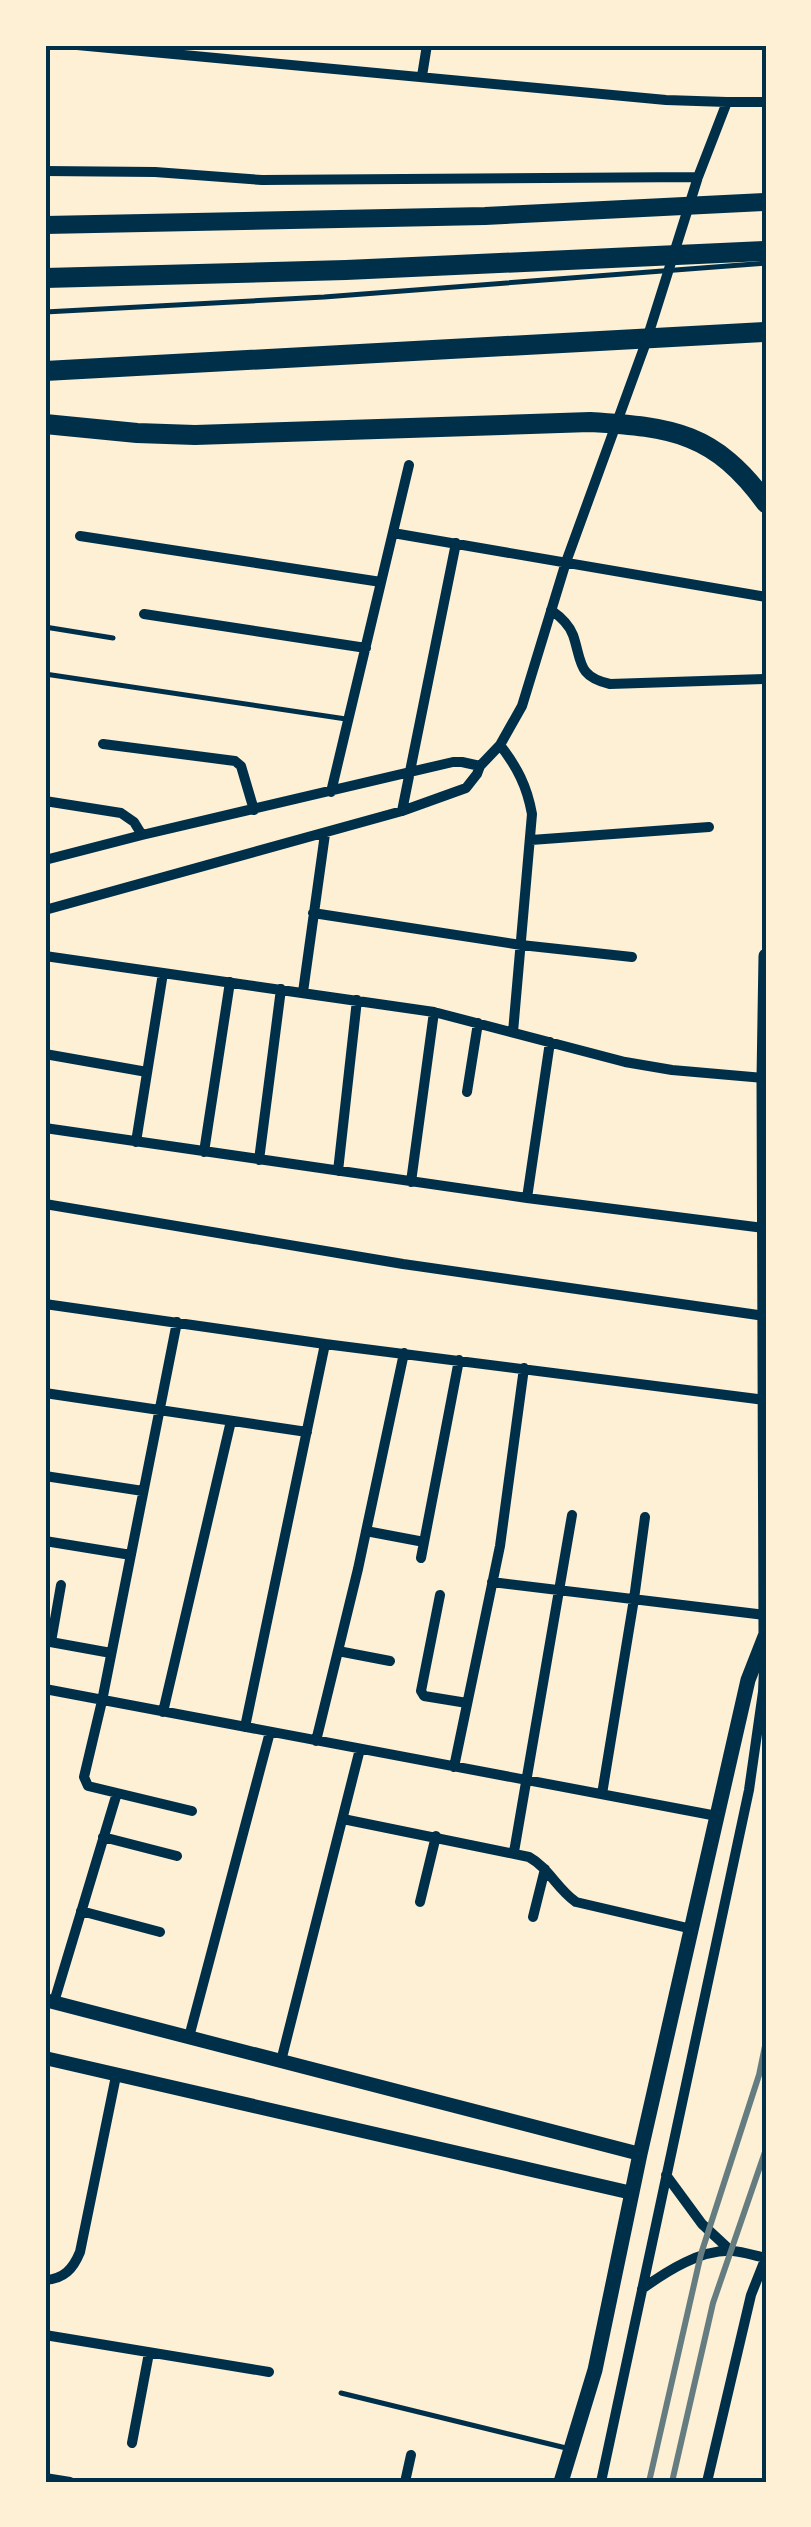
<svg xmlns="http://www.w3.org/2000/svg" width="811" height="2527" font-family="Commissioner,sans-serif">
<style>
.lines{fill:none;stroke-linecap:round;stroke-linejoin:round}
.service{stroke:#003049;stroke-width:5}
.minor{stroke:#003049;stroke-width:10}
.tertiary{stroke:#003049;stroke-width:14}
.secondary{stroke:#003049;stroke-width:15}
.trunk{stroke:#003049;stroke-width:18}
.motorway{stroke:#003049;stroke-width:20}
.rail{stroke:#657d81;stroke-width:6}
.neatline{fill:none;stroke:#003049;stroke-width:4}
</style>
<rect width="100%" height="100%" fill="#fdf0d5"/>
<g class="lines">
<path class="service" d="M45,312L324,297L766,263
M45,627L113,638
M45,674L346,719
M341,2393L566,2448"/>
<path class="minor" d="M422,76L427,45
M727,102H766
M45,171L155,172L262,180L698,177
M393,533L766,597
M80,536L381,582
M551,610C561,617 569,624 573,635C582,661 577,677 610,684L766,679
M144,614L366,648
M103,744L235,761L241,766L254,810
M500,745C517,767 527,786 532,814L513,1032
M331,792L409,465
M45,801L121,813L134,822L142,835
M402,811L456,543
M531,840L709,827
M45,860L142,835L453,762H462L480,766
M45,910L402,811L466,788L477,774L480,766L500,745L522,706L566,562L645,345L698,177L727,102L666,100L77,45
M313,913L521,945L632,957
M45,956L434,1012L625,1062L672,1070L764,1078
M303,992L325,834
M45,1054L147,1072
M467,1092L478,1023
M45,1128L527,1198L764,1228
M136,1142L163,973
M204,1152L230,982
M259,1160L281,989
M338,1171L357,1000
M411,1182L434,1012
M527,1198L550,1042
M45,1204L403,1264L765,1316
M45,1304L325,1344L765,1400
M177,1322L102,1701L84,1777L88,1786L192,1811
M45,1393L307,1432
M45,1476L143,1491
M366,1531L424,1542
M45,1541L131,1555
M421,1558L459,1360
M492,1582L765,1615
M440,1595L421,1691L424,1696L467,1703
M45,1641L111,1653
M51,1642L61,1585
M338,1651L390,1661
M45,1689L717,1816
M163,1712L231,1421
M245,1727L325,1344
M316,1741L358,1569L404,1353
M454,1767L500,1546L524,1368
M602,1794L634,1599L645,1517
M343,1819L529,1857C549,1868 557,1889 576,1902L692,1929
M103,1837L177,1856
M514,1852L572,1515
M420,1902L436,1836
M81,1911L160,1932
M533,1917L545,1869
M54,2002L117,1793
M189,2037L270,1732
M281,2061L360,1749
M666,2175L702,2224L731,2251
M45,2280C64,2279 73,2269 80,2252L116,2076
M642,2289C667,2271 701,2249 733,2251C744,2252 755,2256 766,2258
M45,2335L269,2372
M132,2443L149,2353
M45,2478L70,2482
M405,2482L411,2455
M601,2482L749,1790L763,1692L765,1645
M707,2482L751,2295L766,2257"/>
<path class="tertiary" d="M45,2000L640,2154
M45,2058L632,2193"/>
<path class="secondary" d="M561,2482L595,2370L640,2154L748,1680L766,1634L764,1078L766,956"/>
<path class="trunk" d="M45,225L485,216L766,202"/>
<path class="motorway" d="M45,278L346,270L766,251
M45,371L766,332
M45,424L137,433L195,435L590,422C673,427 715,433 766,503"/>
<path class="rail" d="M649,2482L701,2254L759,2075L766,2041
M672,2482L713,2303L766,2149"/>
</g>
<rect width="811" height="2527" fill="none" stroke="#fdf0d5" stroke-width="95"/>
<rect x="48" y="48" width="716" height="2432" class="neatline"/>
</svg>
